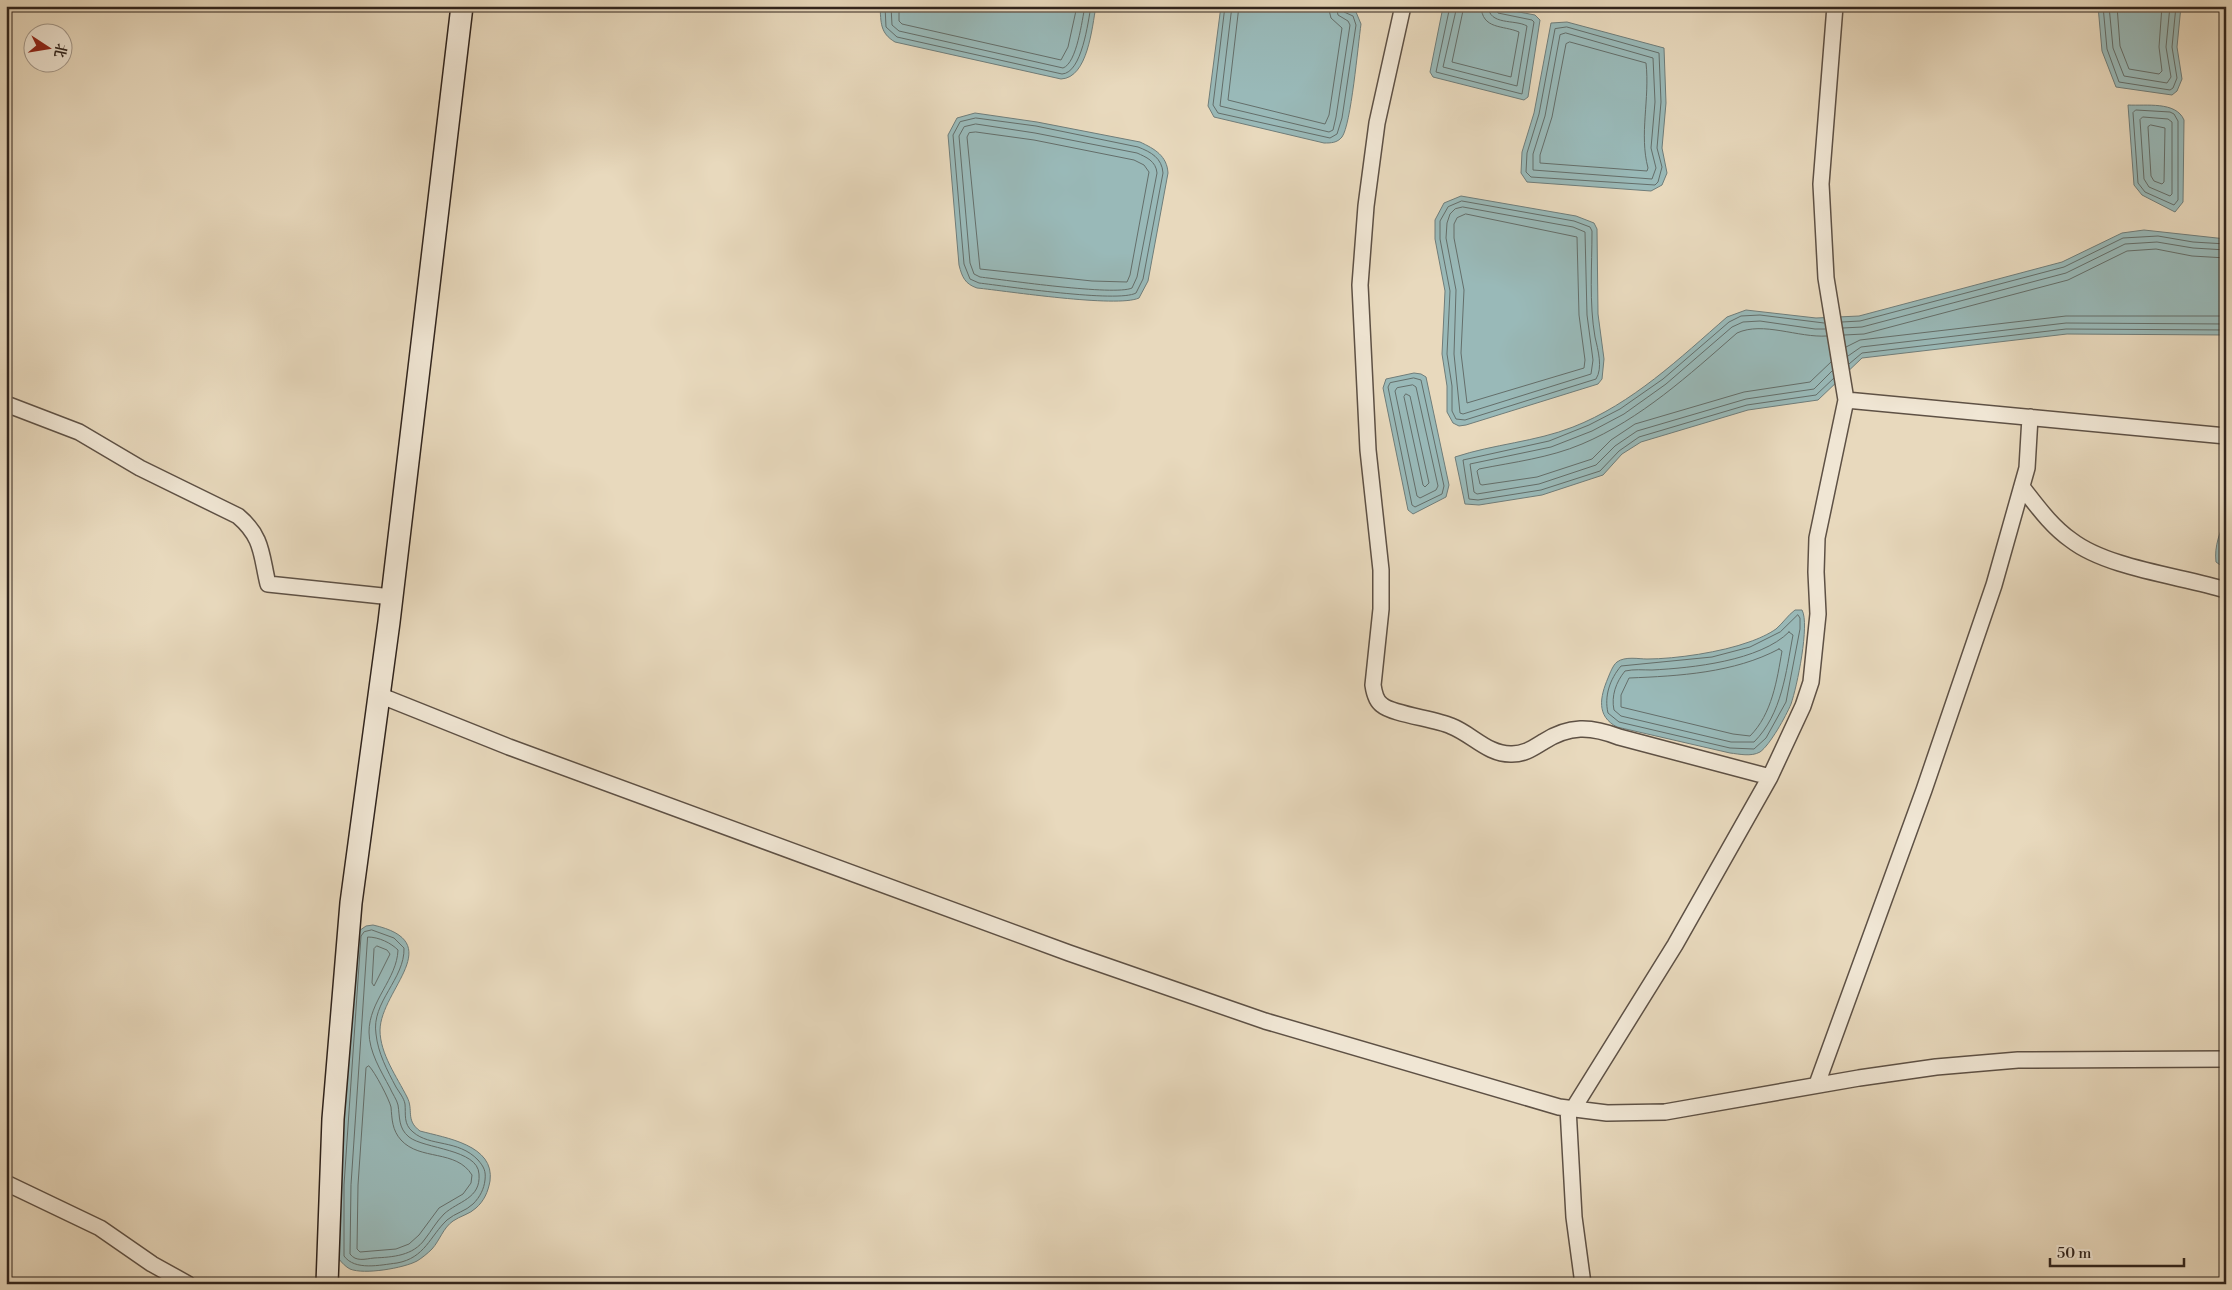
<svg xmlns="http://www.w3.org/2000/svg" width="2232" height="1290" font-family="'Libre Bodoni','Noto Serif SC',serif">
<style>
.water{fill:#99b9b8;stroke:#6f7d7a}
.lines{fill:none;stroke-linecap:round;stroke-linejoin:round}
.shore{stroke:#646e6a;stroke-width:1}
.street-casing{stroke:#5e5145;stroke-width:18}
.secondary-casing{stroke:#30241d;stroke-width:24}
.street{stroke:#f0e6d4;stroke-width:15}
.secondary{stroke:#f0e6d4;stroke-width:21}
</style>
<rect width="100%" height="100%" fill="#e8d9bd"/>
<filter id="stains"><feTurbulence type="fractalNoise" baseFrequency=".004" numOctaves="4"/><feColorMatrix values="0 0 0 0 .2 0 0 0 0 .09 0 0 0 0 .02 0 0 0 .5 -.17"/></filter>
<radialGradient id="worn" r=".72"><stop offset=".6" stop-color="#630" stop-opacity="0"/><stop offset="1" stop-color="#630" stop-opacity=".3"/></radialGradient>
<path class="water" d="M880,6H1096C1092,27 1088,78 1061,79L895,42C880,33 881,23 880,6Z
M1221,6H1333L1356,12L1361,24C1358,45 1351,125 1342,137C1337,143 1331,143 1324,143L1214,117L1208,106Z
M1447,6H1487L1535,15L1540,20L1528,97L1524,100L1433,77L1430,72L1442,12Z
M2098,6H2181L2177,47L2182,79L2177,91L2172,95L2116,87L2102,51Z
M1567,22L1664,48L1666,103L1662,148L1667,173L1662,185L1651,191L1527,182L1521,173L1522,152L1534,113L1551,23Z
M2128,105C2146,106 2176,101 2184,120L2183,202L2175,212L2142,195L2134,185Z
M975,113L1037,122L1140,142C1155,149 1167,156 1168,173L1148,281L1139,298C1117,308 1007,291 977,288C965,284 962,277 959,265L948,135L957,118Z
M1461,196L1576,216L1594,223L1597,229L1598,314L1604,359L1602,379L1598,384L1466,425L1459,426L1453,423L1447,412V386L1442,354L1445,291L1435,239V220L1444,203Z
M2144,230L2226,239V335L2067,334L1862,358L1818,400L1748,410L1641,442L1622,454L1603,475L1542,495L1479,505L1465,504L1455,457C1494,444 1535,442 1573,427C1632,404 1680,358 1727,317L1746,310L1816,318L1859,316L2062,262L2122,233Z
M1414,373L1421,374L1426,377L1449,485L1446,497L1413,514L1408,510L1383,388L1386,379Z
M2226,518V569L2216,562C2214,546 2220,532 2226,518Z
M1795,610H1802C1810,624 1797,687 1791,704C1786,716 1770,745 1760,752C1751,757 1739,754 1730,753L1617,727C1596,716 1600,697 1608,678C1610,673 1613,665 1617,662C1625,656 1639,659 1647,659C1676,659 1722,652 1749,642C1758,639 1769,634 1776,629C1783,623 1788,615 1795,610Z
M373,925C449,942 381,989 380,1030C380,1054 397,1077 407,1097C414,1110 405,1120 420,1131C446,1138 495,1145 490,1181C488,1192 484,1201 476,1208C470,1214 460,1216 453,1221C443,1228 440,1240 432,1249C428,1253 422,1258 417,1261C404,1268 364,1275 350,1269C346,1267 342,1263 339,1259V1185L356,933L366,926Z"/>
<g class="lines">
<path class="shore" d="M885,6L886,27L897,37L1062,74C1082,73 1088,22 1091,6
M891,6L892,25L899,31L1063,68C1077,63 1082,20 1085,6
M899,6V21L902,24L1061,60L1068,47L1077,6
M1225,6L1213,105L1218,113L1330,138L1337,134L1342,118L1356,25L1353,16L1344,12L1342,6
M1232,6L1220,106L1329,132L1333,130L1336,117L1350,25L1348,21L1338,15L1336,6
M1239,6L1228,100L1325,124L1329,115L1342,28L1331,18L1328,6
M1450,6L1436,72L1522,94L1534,22L1532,20L1498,13L1495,6
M1457,6L1443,67L1517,86L1527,26C1515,19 1489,26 1488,6
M1464,6L1452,62L1511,77L1519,32C1503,25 1482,30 1481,6
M2103,6L2107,49L2119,82L2170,90L2173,88L2177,78L2172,47L2176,6
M2109,6L2113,48L2124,76L2167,83L2171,77L2166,47L2170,6
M2117,6L2120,46L2129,69L2159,74L2162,71L2159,47L2162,6
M1567,27L1659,53L1661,102L1657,148L1662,167L1658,182L1655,185L1531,177L1526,172L1527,153L1539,114L1555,29Z
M1566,33L1653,58L1655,102L1651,148L1656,168L1652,179L1533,170V154L1545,116L1560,35Z
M1570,42L1646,63C1650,99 1639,134 1648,168L1647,171L1540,163V155L1552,117L1566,44Z
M2136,110L2170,112L2174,114L2178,121V200L2174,205L2145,192L2138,183L2133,113Z
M2143,117L2168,119L2172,122V194L2170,196L2149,187L2144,179L2140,120Z
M976,118L1036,126L1138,147C1151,152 1162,158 1163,173L1143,279L1136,293C1118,303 1005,286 979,283L970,279L964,264L953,135L960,122Z
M976,124L1035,133L1137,153C1146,157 1156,161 1157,173L1137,277L1132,288C1115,296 1005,280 980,277L974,274L970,263L959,136L964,127Z
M2151,125L2165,128L2164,182L2162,184L2154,181L2151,176L2148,127Z
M976,132L1034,140L1134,160L1144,165L1149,172L1130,275L1127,282L1092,281L980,269L967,137L969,133Z
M1462,201L1574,221L1590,227L1592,231C1592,266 1589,303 1595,337C1598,350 1603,368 1596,379L1465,420L1456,419L1452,411V386L1447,354L1450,291L1440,239V221L1448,207Z
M1463,207L1573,227L1585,232L1587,315L1593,360L1591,374L1463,414L1460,413L1454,354L1456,290L1446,238L1447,223L1450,214L1455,209Z
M1466,214L1577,237L1579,315L1585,360L1584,368L1467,403L1461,353L1464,290L1454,238V224L1457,218Z
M1842,322L1860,321L2064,267L2123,238L2158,236L2193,242L2226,244
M1824,323L1760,315L1741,316L1729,322L1663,379L1620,409L1589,425L1549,441L1463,460L1469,499L1478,500L1541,490L1600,471L1619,451L1639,437L1747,405L1816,395L1834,378
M1843,328L1862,327L2066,273L2125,244L2157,242L2193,248L2226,250
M1825,329H1815L1760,321L1743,322L1732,327L1666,384L1624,414L1592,431L1551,447L1470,464L1474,492L1477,494L1539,484L1596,465L1615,446L1637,431L1746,399L1814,389L1832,371
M1844,335L1864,334L2068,280L2127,251L2156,249L2192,256L2226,258
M1827,336C1798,338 1763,321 1737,333C1689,375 1641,419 1582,444C1549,458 1514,462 1479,469L1477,471L1480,484L1482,485L1537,477L1592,459L1611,440L1635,424L1744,392L1810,382L1831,362
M1846,347L1860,340L2066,316H2226
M1848,356L1861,347L2066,323L2226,324
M1849,364L1862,353L2066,329L2226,330
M1414,378L1421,380L1444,486L1442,494L1415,507L1412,505L1388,387L1390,383Z
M1413,385L1416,387L1438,486L1436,490L1420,498L1417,496L1395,391L1397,388Z
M1406,394L1410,396L1429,483L1425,487L1423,485L1404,397Z
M1798,615L1800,618V629L1786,702L1766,738L1754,749L1730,748L1619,722L1608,713C1604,696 1610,679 1621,666L1712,657L1750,647L1780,632Z
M1789,632L1793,635C1786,672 1782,714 1754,742H1731L1621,716L1614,710C1611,696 1616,682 1625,671C1634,669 1643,670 1652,670C1692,668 1760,661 1789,632Z
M1779,649L1782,651C1777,680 1772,714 1750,736L1733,734L1621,707V695L1629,678C1679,676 1734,673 1779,649Z
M372,930L394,938L404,948C405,979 371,1002 376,1034C378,1053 387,1070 396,1087C399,1092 404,1098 405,1104C406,1114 403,1124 413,1132C430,1147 458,1139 478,1160C484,1167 486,1171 485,1180C484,1189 480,1197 473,1204C466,1211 455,1213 447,1220C430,1236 425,1258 397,1263C380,1265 355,1271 344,1256V1185L361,936L364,932Z
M368,937C379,937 391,943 398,950C397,979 369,1001 369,1032C369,1052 381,1071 390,1088C392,1093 397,1100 398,1105C400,1117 398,1128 409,1137C424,1149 478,1149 479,1174C481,1199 458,1201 444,1214C436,1222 432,1230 425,1239C413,1256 393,1257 374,1258C365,1259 356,1262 350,1254L351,1185Z
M377,946L387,950L390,954L374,986L372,983L374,949Z
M369,1066C375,1072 389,1099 391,1107C392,1119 392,1130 401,1140C420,1161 456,1149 472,1175L471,1183L463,1194L439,1208L419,1235L409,1244L396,1249L360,1252L357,1249L358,1185L366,1068Z"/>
<g class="street-casing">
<path id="street" d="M1403,6L1377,123L1366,206L1360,285L1368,450L1381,570V609L1373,685C1374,692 1376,701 1382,705C1392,714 1436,719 1451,726C1472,734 1488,755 1512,754C1525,754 1533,748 1543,742C1569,725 1591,726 1619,737L1770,777
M1846,400L2226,436
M6,404L79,432L140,468L238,516C263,537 261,555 268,584L392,597
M2022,487C2037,506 2051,526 2071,540C2107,568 2180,576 2226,590
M379,695L509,747L1069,953L1265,1021L1559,1107L1607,1113L1665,1112L1859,1078L1936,1067L2018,1060L2226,1059
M1817,1084L1924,790L1994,585L2027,468L2030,417
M1568,1108L1574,1217L1583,1284
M1573,1109L1675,945L1770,777L1803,706L1811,682L1818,614L1816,572L1817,538L1846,400L1826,278L1821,184L1835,6
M6,1183L100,1228L152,1264L188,1284"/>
</g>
<g class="secondary-casing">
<path id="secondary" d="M327,1284L333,1119L351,903L389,622L462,6"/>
</g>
<use href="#street" class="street"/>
<use href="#secondary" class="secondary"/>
</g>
<rect width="2232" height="1290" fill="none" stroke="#e8d9bd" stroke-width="25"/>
<rect x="8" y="8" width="2217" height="1275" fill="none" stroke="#30241d" stroke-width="2.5"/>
<rect x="12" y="12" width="2207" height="1265" fill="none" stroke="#30241d"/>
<g transform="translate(48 48) rotate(102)"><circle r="24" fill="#f0e6d4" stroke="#a3988b"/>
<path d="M0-4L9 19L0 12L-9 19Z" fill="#8f2418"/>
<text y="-8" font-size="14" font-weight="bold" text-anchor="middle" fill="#30241d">北</text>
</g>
<path d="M2050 1258v8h134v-8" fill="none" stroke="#30241d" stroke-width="2.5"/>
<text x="2057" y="1258" font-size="15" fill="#30241d" stroke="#f0e6d4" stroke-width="4" paint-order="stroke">50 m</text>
<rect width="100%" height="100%" filter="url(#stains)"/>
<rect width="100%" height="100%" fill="url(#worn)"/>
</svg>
